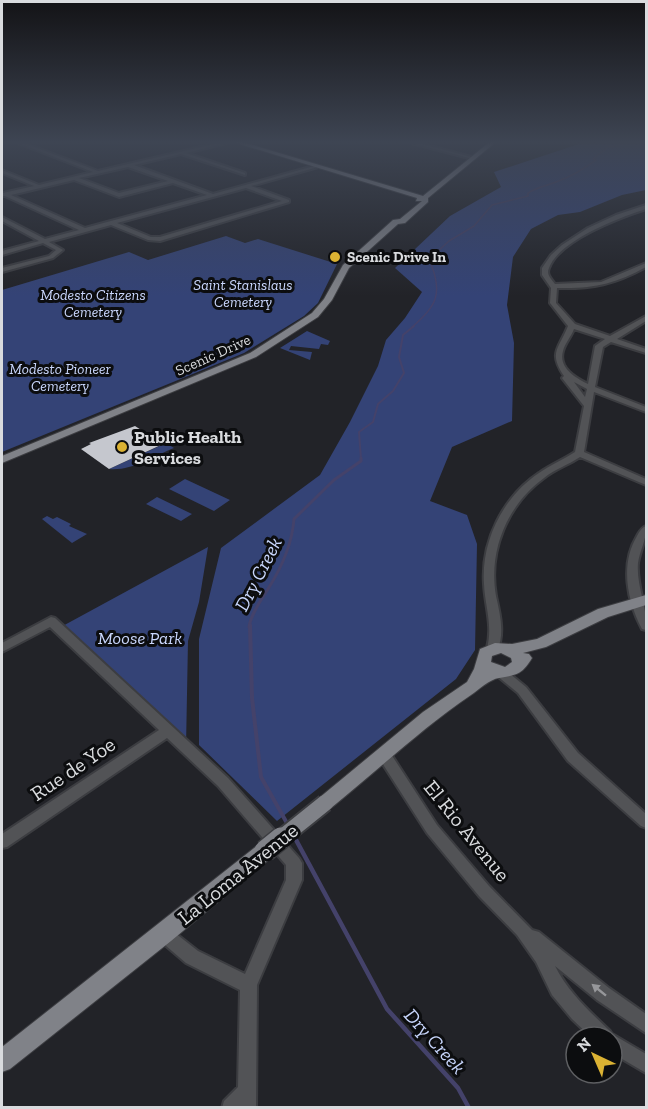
<svg xmlns="http://www.w3.org/2000/svg" width="648" height="1109" font-family="'Zilla Slab',serif">
<style>
.green{fill:#344376}
.lines{fill:none;stroke-linecap:round;stroke-linejoin:round}
.stream-far4{stroke:#44426a;stroke-width:1.5}
.stream-far3{stroke:#44426a;stroke-width:2}
.stream-far2{stroke:#44426a;stroke-width:3}
.stream-far1{stroke:#44426a;stroke-width:4}
.stream{stroke:#44426a;stroke-width:4.5}
.building{fill:#c5c7ce}
.minor-casing{stroke:#3c3d41;stroke-width:4}
.major-casing{stroke:#3c3d41;stroke-width:2}
.minor{fill:#525356;fill-rule:evenodd}
.major{fill:#808288;fill-rule:evenodd}
.major-bridge-far1-casing{stroke:#3c3d41;stroke-width:20;stroke-linecap:butt}
.major-bridge-casing{stroke:#3c3d41;stroke-width:24;stroke-linecap:butt}
.major-bridge-far1{stroke:#808288;stroke-width:16}
.major-bridge{stroke:#808288;stroke-width:21}
.oneway{fill:#96979a}
.poi-dot{fill:#dbb233;stroke:#0c0d0f;stroke-width:2}
.labels{text-anchor:middle;stroke-width:6;stroke-linejoin:round;paint-order:stroke}
.far-poi-label{font-size:15px;font-weight:bold;fill:#d9dbde;stroke:#0c0d0f;text-anchor:start}
.far-park-label{font-size:15px;font-style:italic;fill:#cad7fd;stroke:#0c0d0f}
.far-street-label{font-size:15px;fill:#d9dbde;stroke:#0c0d0f}
.poi-label{font-size:18px;font-weight:bold;fill:#d9dbde;stroke:#0c0d0f;text-anchor:start}
.park-label{font-size:18px;font-style:italic;fill:#cad7fd;stroke:#0c0d0f}
.water-label{font-size:20px;font-style:italic;fill:#c7d5fb;stroke:#0c0d0f}
.near-street-label{font-size:21px;fill:#d9dbde;stroke:#0c0d0f}
</style>
<rect width="100%" height="100%" fill="#222328"/>
<path class="green" d="M603,141H646V190L622,195L580,212L558,215L531,229L513,257L507,305L514,343L512,421L452,447L430,501L467,515L477,544L475,650L456,679L277,821L199,745V639L221,548L320,475L350,422L378,366L386,340L405,318L422,292L395,268L450,216L501,187L494,172L585,142L595,144Z
M226,236L245,243L258,239L337,264L318,303L304,316L244,353L2,452V290L129,252L148,260Z
M307,331L330,341L328,345L321,344L319,349L291,346L289,350L312,352L310,360L280,348Z
M166,443L174,448C152,457 132,471 109,469Z
M185,479L230,500L214,511L169,489Z
M157,497L192,514L181,521L146,504Z
M47,516L53,519L57,517L71,524L69,526L87,534L72,543L42,519Z
M208,547L199,602L188,641L186,747L59,628Z"/>
<g class="lines">
<path class="stream-far4" d="M412,327C436,307 443,294 431,264L437,252L449,241L474,226L492,205L528,196V193C537,187 546,186 556,182C570,177 584,169 596,160L593,159L608,147L618,146L625,141"/>
<path class="stream-far3" d="M361,459L359,432L373,422L378,404L393,391L404,373L399,357L403,335L414,326"/>
<path class="stream-far2" d="M249,627C251,614 261,600 268,589C282,567 292,545 294,519L334,480L361,461V458"/>
<path class="stream-far1" d="M250,625L252,698L261,777L288,825
M294,836L296,840"/>
<path class="stream" d="M295,838L387,1009L458,1088L469,1108"/>
</g>
<path class="building" d="M135,426L163,444L109,469L81,449L91,444L89,443Z"/>
<g class="lines">
<g class="minor-casing">
<path id="minor" d="M13,141H19L98,171L227,141H234L186,153L245,173V175L181,154L134,165L213,194L314,166L318,167L251,186L289,200V202L160,241L148,240L111,225L49,242L63,250L53,258L2,272V268L49,256L56,250L43,243L2,255V251L39,241L2,221V217L45,239L79,230L5,196H2L3,193L34,186L2,173V170L39,185L93,172ZM128,167L168,181L119,193L79,178ZM74,180L119,197L173,183L207,195L85,228L11,195ZM246,188L282,201L160,237H151L117,223Z
M404,141H411L475,158L473,159Z
M646,205V209C621,217 559,240 549,268C546,274 551,279 555,284L601,282L646,263V267C615,284 593,289 557,288L556,303L575,324L610,336L646,316V321L617,339L646,349V353L611,342L603,347L595,387L646,407V412L594,392L584,452L646,479V485L580,457C568,465 555,469 544,478C507,505 488,551 496,596C500,614 505,634 497,651H489L487,648C493,626 485,606 484,584C481,541 503,497 539,473C550,465 563,460 575,452L584,406L562,378L564,376C548,352 559,349 568,326L550,303L551,288L542,275V268L551,255L562,245L588,228L616,215ZM574,329L605,339L595,346L588,384C576,378 558,368 563,351C565,343 571,337 574,329ZM574,382L587,389L585,397Z
M646,526C647,539 640,550 638,563C636,586 648,608 646,630L642,629C627,601 620,564 637,536C640,531 641,528 646,526Z
M51,617L55,618L228,778L299,858L302,863V880L257,985L256,1108H222L224,1101L238,1087L240,990L186,963L158,939L156,934L158,929L164,926L170,929L198,951L245,974L286,880V865L218,786L167,738L7,847L2,848V834L159,730L50,627L2,652V643Z
M500,668L504,669L526,687L578,753L646,814V828L641,826L568,761L518,693L496,675L494,672L496,669Z
M384,750L389,751L437,825L489,886L532,930L539,932L609,988L646,1014V1033L597,1000L555,966C569,993 588,1010 610,1031L612,1034L646,1054V1073L612,1053V1037H591L572,1019L552,995L536,962L517,935L479,896L427,833L377,755L379,751Z"/>
</g>
<g class="major-casing">
<path id="major" d="M230,141H239L423,196L491,141H497L428,198V202L405,223L398,224L349,268L332,300L318,317L256,357L2,463V456L250,353L312,313L324,299L343,265L393,220L400,219L422,201H416L417,198Z
M646,595V605L608,617L546,647L523,653L529,654L532,658C522,675 516,675 499,678C490,679 478,690 471,695C421,729 378,770 331,808L325,811L319,808L316,803L319,798L423,712L467,682L474,669L480,649L495,643L512,644L537,639L598,609ZM501,653L511,658L512,662L505,667L491,662L492,656Z
M265,843L272,845L275,851L272,857L171,941L10,1069L2,1072V1047L258,845Z"/>
</g>
<use href="#minor" class="minor"/>
<use href="#major" class="major"/>
<g class="major-bridge-far1-casing">
<path id="major-bridge-far1" d="M279,840L325,803"/>
</g>
<g class="major-bridge-casing">
<path id="major-bridge" d="M265,851L281,838"/>
</g>
<use href="#major-bridge-far1" class="major-bridge-far1"/>
<use href="#major-bridge" class="major-bridge"/>
</g>
<defs><path id="oneway-solid" d="M-6-.8H1V-3.2L6.5 0L1 3.2V.8H-6Z" transform="scale(1.5)"/></defs>
<use class="oneway" href="#oneway-solid" transform="translate(599 990) rotate(-141)"/>
<linearGradient id="sky" x2="0" y2="1"><stop stop-color="#131316"/><stop offset="0.48" stop-color="#3e4553"/><stop offset="1" stop-color="#3e4553" stop-opacity="0"/></linearGradient>
<rect width="648" height="296" fill="url(#sky)"/>
<g class="poi-dot">
<circle cx="335" cy="257" r="6"/>
<circle cx="122" cy="447" r="6"/>
</g>
<g class="labels">
<g class="far-poi-label">
<text x="347" y="262">Scenic Drive In</text>
</g>
<g class="far-park-label">
<text x="243" y="290">Saint Stanislaus<tspan x="243" dy="17">Cemetery</tspan></text>
<text x="93" y="300">Modesto Citizens<tspan x="93" dy="17">Cemetery</tspan></text>
<text x="60" y="374">Modesto Pioneer<tspan x="60" dy="17">Cemetery</tspan></text>
</g>
<g class="far-street-label">
<text transform="translate(213 355) rotate(-24)" y="5">Scenic Drive</text>
</g>
<g class="poi-label">
<text x="134" y="443">Public Health<tspan x="134" dy="21">Services</tspan></text>
</g>
<g class="park-label">
<text x="140" y="644">Moose Park</text>
</g>
<g class="water-label">
<text transform="translate(258 574) rotate(-63)" y="7">Dry Creek</text>
<text transform="translate(435 1041) rotate(48)" y="7">Dry Creek</text>
</g>
<g class="near-street-label">
<text transform="translate(73 769) rotate(-34)" y="7">Rue de Yoe</text>
<text transform="translate(467 831) rotate(51)" y="7">El Rio Avenue</text>
<text transform="translate(238 874) rotate(-39)" y="7">La Loma Avenue</text>
</g>
</g>
<rect width="648" height="1109" fill="none" stroke="#d9dbde" stroke-width="6"/>
<g transform="translate(594 1055) rotate(316)"><circle r="28" fill="#0c0d0f" stroke="#5e5f62" stroke-width="1.5"/>
<path d="M0-4.5L10 22L0 15L-10 22Z" fill="#dbb233"/>
<text y="-9" font-size="16" font-weight="bold" text-anchor="middle" fill="#d9dbde">N</text>
</g>
</svg>
